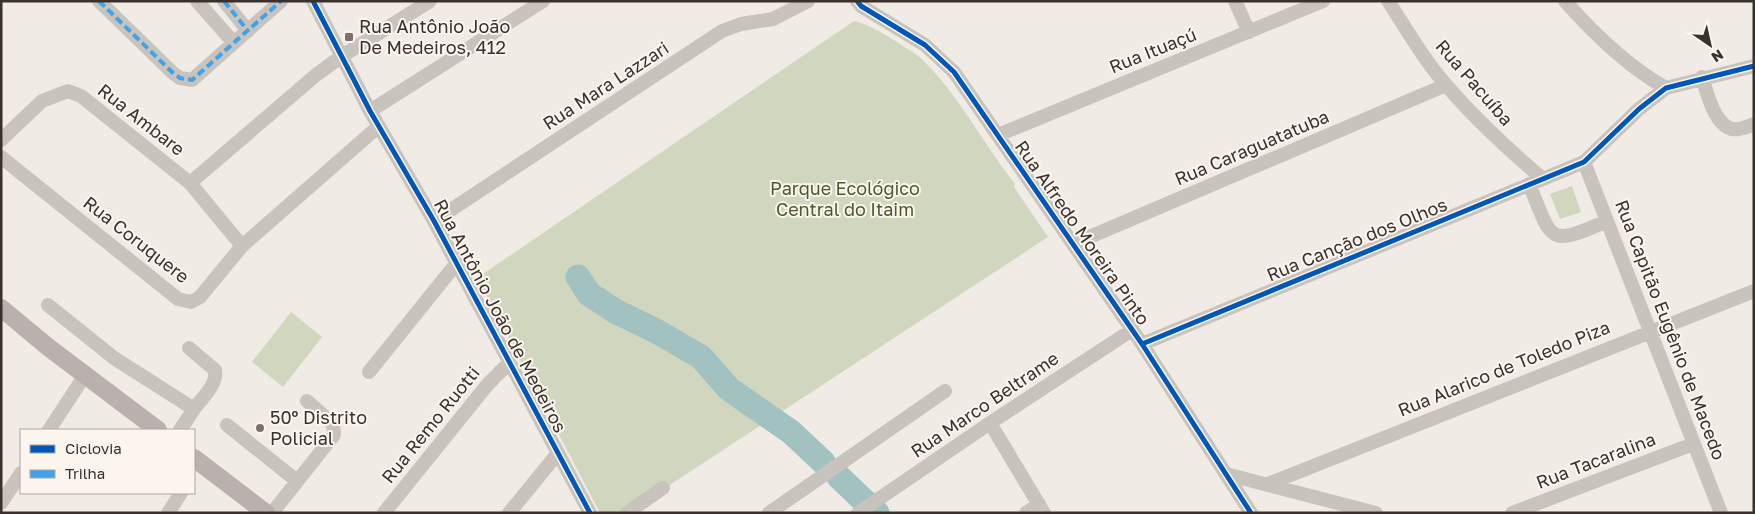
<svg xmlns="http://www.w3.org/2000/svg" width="1755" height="514" font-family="'Golos Text',sans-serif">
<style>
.green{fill:#d1d6bf}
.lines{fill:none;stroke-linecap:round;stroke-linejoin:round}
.river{stroke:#a1c2c1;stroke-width:25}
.minor{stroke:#c9c3be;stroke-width:14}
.major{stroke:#b8b1ad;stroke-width:18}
.quiet{stroke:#3fa3eb;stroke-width:4;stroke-dasharray:8 4;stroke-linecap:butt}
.cycleway-casing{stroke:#fbf5ee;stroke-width:8}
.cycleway{stroke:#0057b8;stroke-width:5}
.poi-dot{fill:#7a716c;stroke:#fbf5ee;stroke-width:2}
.labels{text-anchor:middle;stroke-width:4;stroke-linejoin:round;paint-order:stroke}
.poi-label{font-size:18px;fill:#3b302b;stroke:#fbf5ee;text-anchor:start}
.street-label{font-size:18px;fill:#3b302b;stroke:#fbf5ee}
.park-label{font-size:18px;fill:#4a5a2e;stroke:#fbf5ee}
</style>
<rect width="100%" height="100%" fill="#f0ebe5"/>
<path class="green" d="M854,21C867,24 877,30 889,37C898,43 909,49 918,56C954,87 984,145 1015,184L1014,187L1048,237L627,513H600L477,278Z
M1572,186L1581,212L1560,219L1550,194Z
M291,312L322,337L283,387L252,362Z"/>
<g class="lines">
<path class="river" d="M578,277L589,294L615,311L658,332L701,357L729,389L791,432L823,462
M839,477L877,513"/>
<path class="minor" d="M99,1L173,73L180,78L192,80L281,1
M197,1L234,43
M224,1L248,31
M313,1L370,111L434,221L590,513
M857,1L861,6L925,45L954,72L1142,344L1251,513
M1235,1L1249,32
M1388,1C1407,30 1424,60 1447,86C1476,120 1509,150 1543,179
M1565,1C1595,35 1627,66 1666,88
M1702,77C1707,93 1716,133 1739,129C1744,128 1749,126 1754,124
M370,111L543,1
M998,135L1323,1
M1,140L42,101L68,91L81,96L190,183L242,246
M1,157L178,299L191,302L200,297L242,246L379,126
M1584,162L1721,513
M190,183L316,75L342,56L430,1
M1529,184C1553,242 1547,247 1607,221
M434,221L722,31L741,24L773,19L808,1
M1073,244L1446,85
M48,305L114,358L194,409L180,430
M1142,344L1584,162L1639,109L1666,88L1754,66
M189,348L215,370C218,384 202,398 194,409
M369,372L456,264
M990,423L1044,513
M227,425L297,481
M49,430L85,375
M1226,474L1376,513
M1268,484L1754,291
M1,503L21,473
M168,513L181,493
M272,513L334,435L333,424L307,401
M384,513L488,384L509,363
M509,513L558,453
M627,513L663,488
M769,513L945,391
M858,513L990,423L1132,330
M1026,513L1039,504
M1512,513L1693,444"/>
<path class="major" d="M1,308L48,347L158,430
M194,458L266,513"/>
<path class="quiet" d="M99,1L173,73L180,78L192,80L281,1
M224,1L248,31"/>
<g class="cycleway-casing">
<path id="cycleway" d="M313,1L370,111L434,221L590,513
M857,1L861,6L925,45L954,72L1142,344L1251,513
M1142,344L1584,162L1639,109L1666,88L1754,66"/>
</g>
<use href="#cycleway" class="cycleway"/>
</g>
<g class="poi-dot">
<rect x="344" y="32" width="10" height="10" rx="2.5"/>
<circle cx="260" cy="428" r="5"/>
</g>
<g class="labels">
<g class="poi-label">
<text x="359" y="33">Rua Antônio João<tspan x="359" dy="21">De Medeiros, 412</tspan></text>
<text x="270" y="424">50º Distrito<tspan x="270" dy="21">Policial</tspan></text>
</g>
<g class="street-label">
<text transform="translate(1153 51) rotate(-22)" y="6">Rua Ituaçú</text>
<text transform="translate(1474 83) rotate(49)" y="6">Rua Pacuíba</text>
<text transform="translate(606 86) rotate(-33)" y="6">Rua Mara Lazzari</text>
<text transform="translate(141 120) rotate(38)" y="6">Rua Ambare</text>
<text transform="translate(1252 148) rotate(-23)" y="6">Rua Caraguatatuba</text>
<text transform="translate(1082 233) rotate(55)" y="6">Rua Alfredo Moreira Pinto</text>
<text transform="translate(136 240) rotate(38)" y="6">Rua Coruquere</text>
<text transform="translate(1357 240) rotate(-22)" y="6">Rua Canção dos Olhos</text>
<text transform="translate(500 316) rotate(62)" y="6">Rua Antônio João de Medeiros</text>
<text transform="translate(1670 330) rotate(69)" y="6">Rua Capitão Eugênio de Macedo</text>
<text transform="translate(1504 369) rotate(-22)" y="6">Rua Alarico de Toledo Piza</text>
<text transform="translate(985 405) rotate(-34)" y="6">Rua Marco Beltrame</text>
<text transform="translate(431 425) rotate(-51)" y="6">Rua Remo Ruotti</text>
<text transform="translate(1596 461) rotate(-21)" y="6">Rua Tacaralina</text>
</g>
<g class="park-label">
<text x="845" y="195">Parque Ecológico<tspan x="845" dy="21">Central do Itaim</tspan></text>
</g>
</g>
<rect width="1755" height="514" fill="none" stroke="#3b302b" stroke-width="5"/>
<rect x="20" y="429" width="175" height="65" fill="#fbf5ee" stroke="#aea6a0"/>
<rect x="30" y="445" width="25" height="8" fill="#0057b8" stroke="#aea6a0"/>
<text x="65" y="454" font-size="15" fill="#3b302b">Ciclovia</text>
<rect x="30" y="470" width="25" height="8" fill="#3fa3eb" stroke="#aea6a0"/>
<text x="65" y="479" font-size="15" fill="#3b302b">Trilha</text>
<g transform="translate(1710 45) rotate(146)" stroke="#fbf5ee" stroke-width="4" paint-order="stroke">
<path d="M0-4L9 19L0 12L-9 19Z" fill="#3b302b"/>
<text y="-8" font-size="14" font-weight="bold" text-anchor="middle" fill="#3b302b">N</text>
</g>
</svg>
